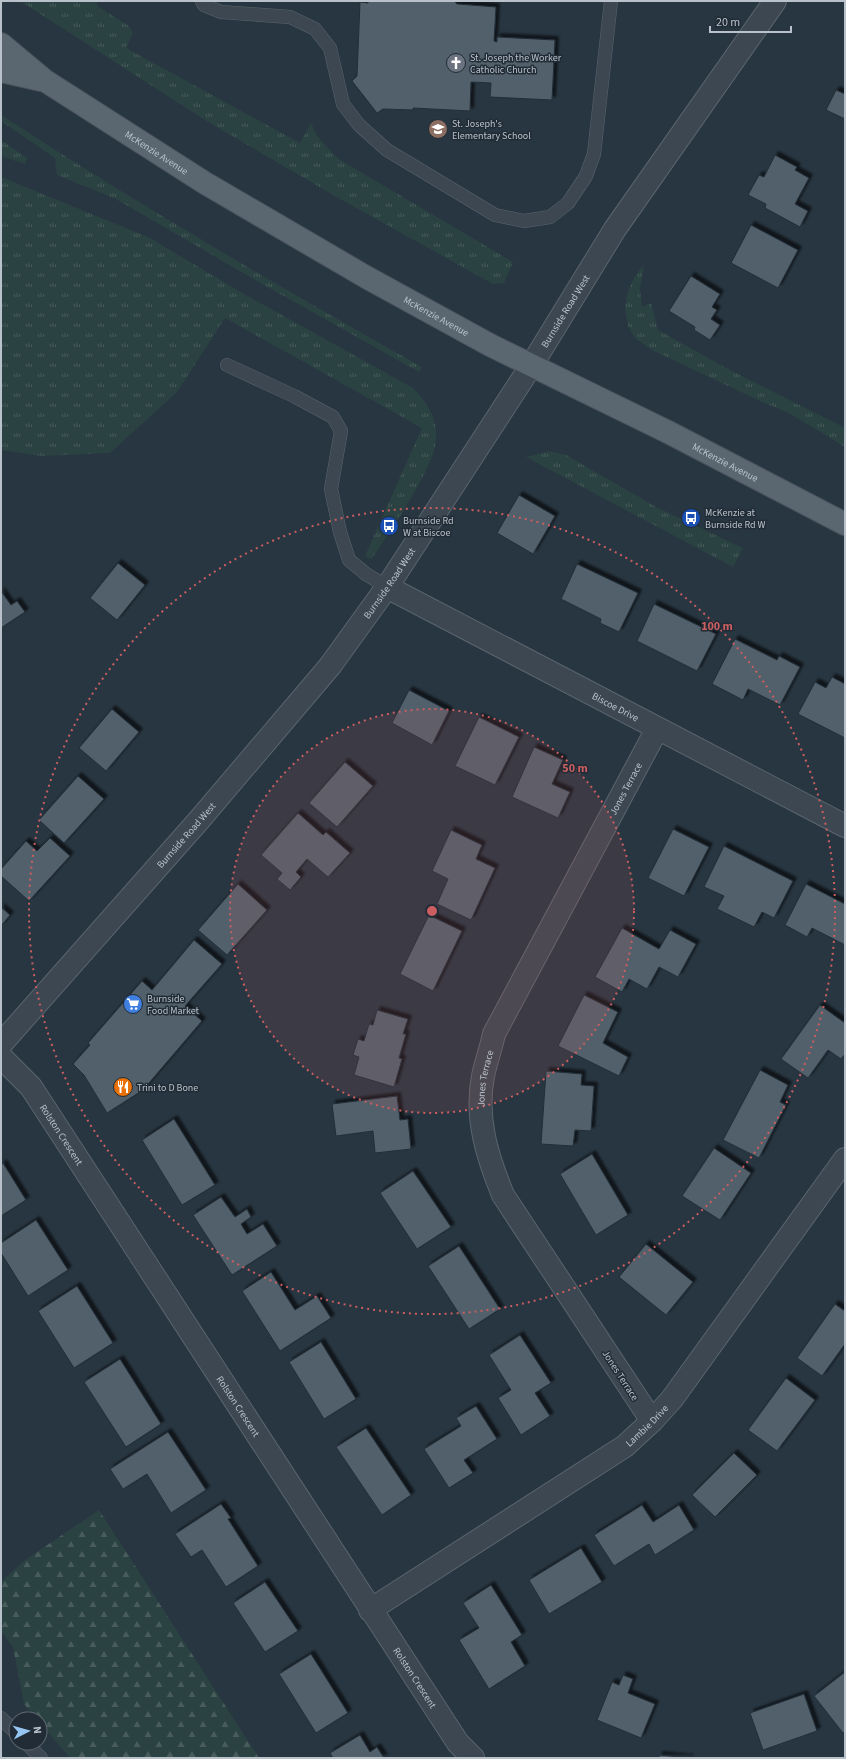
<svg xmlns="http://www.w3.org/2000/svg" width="846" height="1759" font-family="'Source Sans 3',sans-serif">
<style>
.grass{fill:url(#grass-tufts)}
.forest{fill:url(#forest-firs)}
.building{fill:#51606b;stroke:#232e38;filter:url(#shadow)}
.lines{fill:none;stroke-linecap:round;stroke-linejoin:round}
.service-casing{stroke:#5a656e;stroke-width:14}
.minor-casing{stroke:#5a656e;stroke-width:24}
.tertiary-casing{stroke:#5a656e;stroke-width:24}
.primary-casing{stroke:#49535d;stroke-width:24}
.service{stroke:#3c4751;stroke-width:13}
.minor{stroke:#3c4751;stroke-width:22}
.tertiary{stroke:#3c4751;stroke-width:22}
.primary{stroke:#5a6770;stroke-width:22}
.ring{fill:none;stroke:#cc5e61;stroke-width:2;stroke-dasharray:2 4}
.labels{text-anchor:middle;stroke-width:3;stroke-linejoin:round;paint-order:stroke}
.poi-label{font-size:10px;fill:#b9c2cb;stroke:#212c36;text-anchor:start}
.street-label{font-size:10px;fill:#b9c2cb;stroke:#212c36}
.centre{fill:#cc5e61;stroke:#212c36;stroke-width:2}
.ring-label{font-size:12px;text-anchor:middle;font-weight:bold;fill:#cc5e61;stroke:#212c36;stroke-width:3;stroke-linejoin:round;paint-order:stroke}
</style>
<defs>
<pattern id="grass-tufts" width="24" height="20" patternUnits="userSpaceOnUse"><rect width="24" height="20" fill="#2a4241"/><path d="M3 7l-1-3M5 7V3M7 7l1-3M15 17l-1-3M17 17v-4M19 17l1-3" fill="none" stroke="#475c5b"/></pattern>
<pattern id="forest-firs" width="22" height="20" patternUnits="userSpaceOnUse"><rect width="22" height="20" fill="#2a4241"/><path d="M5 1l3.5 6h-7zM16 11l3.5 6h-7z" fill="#475c5b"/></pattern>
<filter id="shadow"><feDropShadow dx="3.5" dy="-3.5" stdDeviation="1" flood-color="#0009"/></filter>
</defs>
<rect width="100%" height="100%" fill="#283641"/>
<path class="grass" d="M20,1H97V6L129,26L133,33L126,48L300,143L311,123L317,136L337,158L513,262L504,283L493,284L333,195L205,120Z
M1,115C138,204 279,287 422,367L419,372L250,277L116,199L57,175L55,158L1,121Z
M1,140L27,158L25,164L1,156Z
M1,177L148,237L244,294L413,388C427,402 438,419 436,440C434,469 389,532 372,559L365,556L422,428L225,318L177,392L110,453L41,456L1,450Z
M644,264L640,288L642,307L651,303L658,330L728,369L845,428V447L789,413L760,401L652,350L635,338L628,326L625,308L627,294L634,278Z
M549,451L566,455L658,508L743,548L733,567L526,457Z"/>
<path class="forest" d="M99,1510L259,1758H70L40,1723V1719H36L24,1704L13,1647L1,1631V1582L25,1560Z"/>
<path class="building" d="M368,1H454L457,4L496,7L494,41L497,42V37L555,40L552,100L490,97L491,83L471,82L470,111L413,108V110L383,109L377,113L352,81L357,76L360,2L368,3Z
M836,90L845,94V119L826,110Z
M775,155L797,167L795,170L809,178L795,204L808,211L800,227L765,208L766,204L748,195L759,175L764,177Z
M751,225L798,250L778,288L731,263Z
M691,276L720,294L712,307L717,310L711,319L720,325L710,340L694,330L695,327L669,311Z
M519,495L555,516L533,554L497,533Z
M118,563L145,585L117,620L90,598Z
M577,564L638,593L619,632L600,623L601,619L561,599Z
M1,591L11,605L17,601L25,612L1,628Z
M654,604L716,634L697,671L637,641Z
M735,639L777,660L779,656L800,667L780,705L748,689L743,700L712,684Z
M832,677L845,684V738L798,714L815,682L826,688Z
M409,690L449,711L432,745L392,723Z
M112,709L139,732L106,771L79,748Z
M479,717L519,737L495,785L455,766Z
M534,747L563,760L552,784L570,792L558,818L512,797Z
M345,762L373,786L337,827L309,803Z
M78,776L104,799L64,843L39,820Z
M298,813L323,835L326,832L350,853L328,877L307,859L296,872L301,877L290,890L277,879L282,873L261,855Z
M673,829L709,847L684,896L648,878Z
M451,830L482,845L476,859L495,868L471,920L437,904L448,879L432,871Z
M50,838L70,856L29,901L1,876V869L26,841L37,851Z
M724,846L793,881L774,918L762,912L754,927L717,909L724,896L704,887Z
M238,884L267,910L227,955L198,930Z
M806,884L845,904V945L812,928L807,937L785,925Z
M1,907L10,915L1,926Z
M429,915L462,931L433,991L400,974Z
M622,928L659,949L670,930L696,944L678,977L659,967L647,989L629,979L622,992L595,977Z
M194,940L222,964L185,1006L202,1021L143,1090L107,1113L84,1075L73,1064L90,1045L88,1043L142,981L152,990Z
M584,995L618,1012L603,1043L628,1057L619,1076L558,1046Z
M820,1005L845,1023V1054L841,1059L828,1050L808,1078L781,1059Z
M377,1010L408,1019L403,1034H406L399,1058L402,1059L394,1087L354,1075L359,1057L353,1055L358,1039L364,1041L369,1024L373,1025Z
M760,1070L788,1085L780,1102L786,1105L759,1158L723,1140Z
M546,1071L582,1074L581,1085L594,1086L591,1131L575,1130L573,1146L541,1144Z
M397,1096L400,1120L408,1119L411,1149L375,1153L373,1131L336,1136L332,1104Z
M174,1119L215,1185L182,1205L142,1140Z
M714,1148L751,1173L720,1220L682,1196Z
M592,1154L628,1215L596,1235L560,1174Z
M3,1163L26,1200L1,1216V1165Z
M413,1171L451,1227L417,1249L380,1193Z
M221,1197L235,1217L247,1209L251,1217L241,1224L247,1234L263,1224L277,1246L232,1275L193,1215Z
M36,1220L68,1270L28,1296L1,1253V1243Z
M646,1244L693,1282L666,1315L619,1277Z
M459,1246L500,1309L469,1329L428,1266Z
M271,1272L295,1310L317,1296L331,1318L280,1351L242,1291Z
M77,1286L113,1343L74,1368L38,1311Z
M835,1304L845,1311V1344L822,1376L797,1358Z
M520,1335L551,1383L535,1393L550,1416L521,1435L498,1398L511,1390L489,1355Z
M321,1342L356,1399L324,1419L289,1362Z
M120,1359L161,1424L126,1447L84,1382Z
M786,1378L815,1400L777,1451L748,1430Z
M476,1406L497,1439L464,1460L473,1473L449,1488L424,1449L461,1426L456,1418Z
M366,1428L411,1495L382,1515L336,1447Z
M168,1432L206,1490L171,1513L147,1474L123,1489L110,1469Z
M734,1453L757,1475L715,1517L692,1495Z
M221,1504L231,1518L228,1519L258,1566L226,1587L202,1550L191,1557L175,1534Z
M642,1505L653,1522L679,1505L694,1530L655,1555L649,1544L614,1566L594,1535Z
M581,1548L602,1582L549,1614L529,1580Z
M265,1582L298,1631L265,1652L233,1603Z
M491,1585L522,1635L511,1642L525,1666L489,1689L459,1640L479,1628L463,1603Z
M311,1654L348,1713L316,1733L279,1674Z
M845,1672V1732L843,1733L814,1696Z
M623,1675L633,1679L628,1693L655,1704L641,1738L597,1720L612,1682L619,1685Z
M804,1694L817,1731L763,1750L750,1713Z
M360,1735L370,1752L377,1747L384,1758H333L330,1753Z
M659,1755L690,1758H659Z"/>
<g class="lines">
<g class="service-casing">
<path id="service" d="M202,1L204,5L221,12L290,17L315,29L330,48L343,104L359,125L387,150L495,215L524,221L550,217L568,203L586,176L594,154L611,1
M227,365L294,396L333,417L341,431L331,489L340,532L349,560L366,574L387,587
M1,1718L16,1733
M26,1743L41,1758"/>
</g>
<g class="minor-casing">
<g id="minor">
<path id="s1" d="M387,587L845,826"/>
<path id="s2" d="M1,1057L31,1087L458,1743L473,1758"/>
<path id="s3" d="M652,1421L503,1195C487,1156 475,1118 483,1076C486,1062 491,1048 494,1034L657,729"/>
<path id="s4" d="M370,1610L625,1446L652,1421L672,1399L845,1159"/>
</g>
</g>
<g class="tertiary-casing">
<g id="tertiary">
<path id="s5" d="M1,1044L200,819L330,666L387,587L531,366L615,229L775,1"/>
</g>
</g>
<g class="primary-casing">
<g id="primary">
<path id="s6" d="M1,44L44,80L205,183L366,277L490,345L668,432L845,524"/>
<path d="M1,71L41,80"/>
</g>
</g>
<use href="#service" class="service"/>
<use href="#minor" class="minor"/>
<use href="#tertiary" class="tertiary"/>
<use href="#primary" class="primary"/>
</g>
<circle cx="432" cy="911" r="202" fill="#cc5e61" fill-opacity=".12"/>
<g class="ring">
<circle cx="432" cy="911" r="202"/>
<circle cx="432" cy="911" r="403"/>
</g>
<defs>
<g id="church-disc" transform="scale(1)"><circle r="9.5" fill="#6b7280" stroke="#212c36"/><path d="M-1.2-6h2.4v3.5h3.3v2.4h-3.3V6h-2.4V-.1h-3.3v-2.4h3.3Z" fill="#fff"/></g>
<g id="school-disc" transform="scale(1)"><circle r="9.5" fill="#8d6e63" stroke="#212c36"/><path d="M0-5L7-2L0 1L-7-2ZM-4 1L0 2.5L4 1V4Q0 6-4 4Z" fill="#fff"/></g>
<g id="bus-disc" transform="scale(1)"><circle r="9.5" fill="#1a4fb4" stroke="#212c36"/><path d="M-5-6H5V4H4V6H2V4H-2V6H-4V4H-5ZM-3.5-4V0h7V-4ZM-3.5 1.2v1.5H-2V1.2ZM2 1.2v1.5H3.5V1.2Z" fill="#fff"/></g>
<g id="supermarket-disc" transform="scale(1)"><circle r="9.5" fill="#3f7fe0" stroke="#212c36"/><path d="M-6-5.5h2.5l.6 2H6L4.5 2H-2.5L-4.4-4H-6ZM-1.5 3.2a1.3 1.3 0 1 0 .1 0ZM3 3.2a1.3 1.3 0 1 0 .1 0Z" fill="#fff"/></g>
<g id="restaurant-disc" transform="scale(1)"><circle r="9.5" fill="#e8710a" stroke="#212c36"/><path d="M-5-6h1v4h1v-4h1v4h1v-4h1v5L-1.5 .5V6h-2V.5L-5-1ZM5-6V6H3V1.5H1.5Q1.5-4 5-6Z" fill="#fff"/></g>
</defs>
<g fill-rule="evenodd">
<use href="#church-disc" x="456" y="63"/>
<use href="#school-disc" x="438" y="129"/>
<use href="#bus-disc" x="691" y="518"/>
<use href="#bus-disc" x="389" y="526"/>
<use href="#supermarket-disc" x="133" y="1004"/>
<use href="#restaurant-disc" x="123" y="1087"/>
</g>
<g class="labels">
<g class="poi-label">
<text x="470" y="61">St. Joseph the Worker<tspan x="470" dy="12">Catholic Church</tspan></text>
<text x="452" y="127">St. Joseph's<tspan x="452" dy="12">Elementary School</tspan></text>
<text x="705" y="516">McKenzie at<tspan x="705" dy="12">Burnside Rd W</tspan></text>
<text x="403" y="524">Burnside Rd<tspan x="403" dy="12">W at Biscoe</tspan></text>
<text x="147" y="1002">Burnside<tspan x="147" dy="12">Food Market</tspan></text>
<text x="137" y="1091">Trini to D Bone</text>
</g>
<g class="street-label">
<text dy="4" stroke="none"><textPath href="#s6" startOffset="190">McKenzie Avenue</textPath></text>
<text dy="4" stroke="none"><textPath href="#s5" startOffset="927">Burnside Road West</textPath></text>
<text dy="4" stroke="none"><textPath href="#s6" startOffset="514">McKenzie Avenue</textPath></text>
<text dy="4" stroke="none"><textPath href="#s6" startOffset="838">McKenzie Avenue</textPath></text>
<text dy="4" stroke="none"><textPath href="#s5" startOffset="603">Burnside Road West</textPath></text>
<text dy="4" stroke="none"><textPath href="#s1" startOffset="258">Biscoe Drive</textPath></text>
<text dy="4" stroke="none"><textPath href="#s3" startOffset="715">Jones Terrace</textPath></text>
<text dy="4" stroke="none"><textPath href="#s5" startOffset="279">Burnside Road West</textPath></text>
<text dy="4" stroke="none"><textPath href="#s3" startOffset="391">Jones Terrace</textPath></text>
<text dy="4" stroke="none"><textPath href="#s2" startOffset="99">Rolston Crescent</textPath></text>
<text transform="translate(621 1375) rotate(57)" y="4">Jones Terrace</text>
<text dy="4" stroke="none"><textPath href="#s2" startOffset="423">Rolston Crescent</textPath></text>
<text dy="4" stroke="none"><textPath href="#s4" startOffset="333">Lambie Drive</textPath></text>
<text dy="4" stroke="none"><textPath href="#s2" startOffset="747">Rolston Crescent</textPath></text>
</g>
</g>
<circle cx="432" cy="911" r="6" class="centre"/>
<g class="ring-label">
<text x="717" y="630">100 m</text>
<text x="575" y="772">50 m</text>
</g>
<rect width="846" height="1759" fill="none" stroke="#b9c2cb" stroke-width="4"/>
<g transform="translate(28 1731) rotate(84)"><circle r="19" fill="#212c36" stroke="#5e6872"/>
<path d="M0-3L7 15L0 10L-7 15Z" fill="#96c6f3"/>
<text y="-6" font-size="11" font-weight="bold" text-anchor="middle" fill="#b9c2cb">N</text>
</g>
<path d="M710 26v6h81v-6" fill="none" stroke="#b9c2cb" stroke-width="2"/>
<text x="716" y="26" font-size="12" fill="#b9c2cb" stroke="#212c36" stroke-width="3" paint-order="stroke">20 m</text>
</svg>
